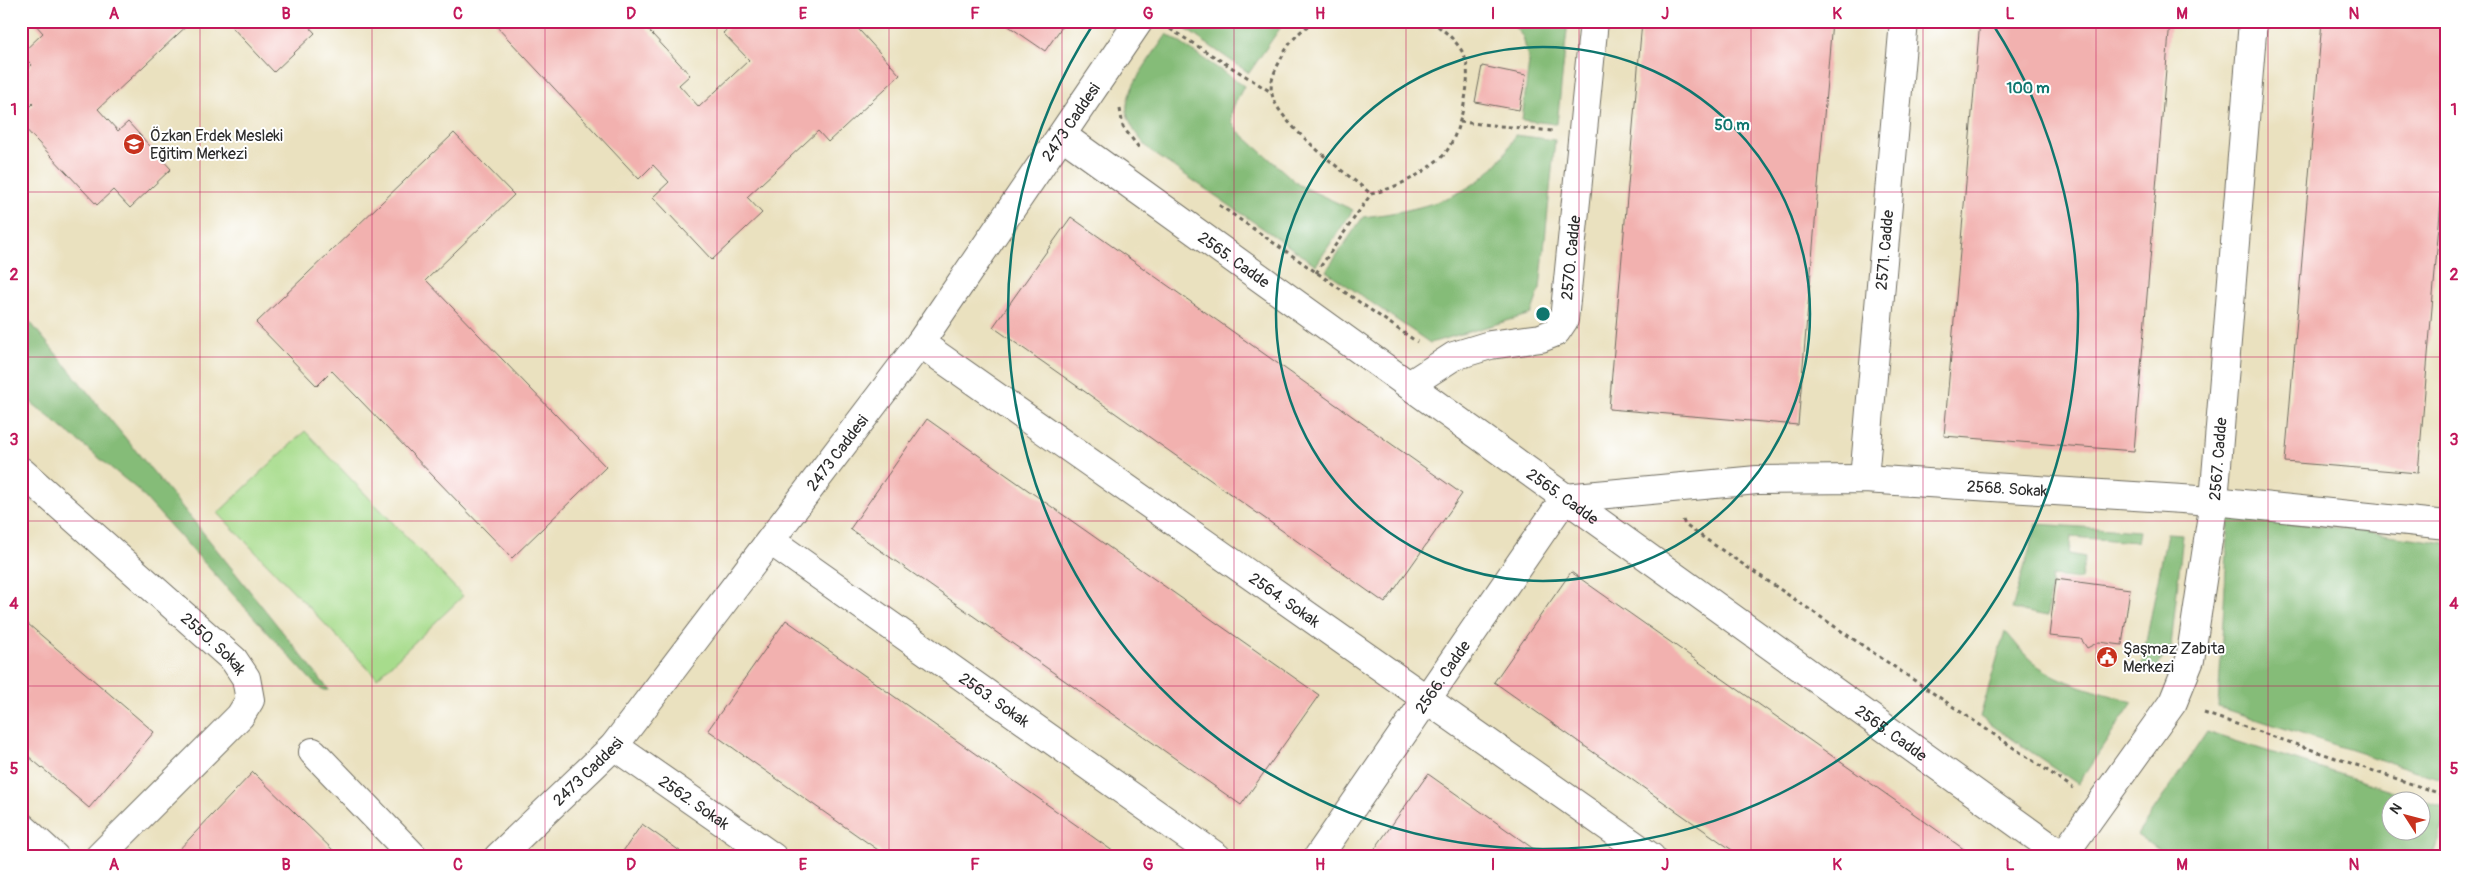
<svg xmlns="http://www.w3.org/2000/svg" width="2468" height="878" font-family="Pangolin,sans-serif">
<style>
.green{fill:#a7dc8c;stroke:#69845c}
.forest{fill:#85bc78;stroke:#587452;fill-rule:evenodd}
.building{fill:#f2b1af}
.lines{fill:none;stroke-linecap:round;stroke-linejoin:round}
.minor-casing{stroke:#6e6b5f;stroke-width:30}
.path{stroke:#6e6b5f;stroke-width:3;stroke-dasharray:4 4;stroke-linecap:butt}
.minor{stroke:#fff;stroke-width:28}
.grid{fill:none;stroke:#c2185b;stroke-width:1;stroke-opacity:0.55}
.ring{fill:none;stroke:#0f766e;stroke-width:2.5}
.labels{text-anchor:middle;stroke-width:4;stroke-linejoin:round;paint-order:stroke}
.street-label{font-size:16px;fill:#2b2b2b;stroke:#fff}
.poi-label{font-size:16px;fill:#2b2b2b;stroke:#fff;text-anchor:start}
.centre{fill:#0f766e;stroke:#fff;stroke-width:2.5}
.ring-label{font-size:15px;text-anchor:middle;font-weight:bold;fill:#0f766e;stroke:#fff;stroke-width:4;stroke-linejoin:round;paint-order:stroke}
.neatline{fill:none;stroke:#c2185b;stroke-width:2}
.grid-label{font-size:16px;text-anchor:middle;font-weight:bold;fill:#c2185b}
</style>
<rect width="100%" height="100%" fill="#fff"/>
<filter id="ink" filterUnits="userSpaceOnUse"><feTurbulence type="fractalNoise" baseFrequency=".02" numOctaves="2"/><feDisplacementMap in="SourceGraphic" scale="10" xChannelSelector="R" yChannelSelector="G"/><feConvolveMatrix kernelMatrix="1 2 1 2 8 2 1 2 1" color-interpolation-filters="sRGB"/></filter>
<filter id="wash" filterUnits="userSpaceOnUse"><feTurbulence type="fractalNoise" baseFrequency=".0096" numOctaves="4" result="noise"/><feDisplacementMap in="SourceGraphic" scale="20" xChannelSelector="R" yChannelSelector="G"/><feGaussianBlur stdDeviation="1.12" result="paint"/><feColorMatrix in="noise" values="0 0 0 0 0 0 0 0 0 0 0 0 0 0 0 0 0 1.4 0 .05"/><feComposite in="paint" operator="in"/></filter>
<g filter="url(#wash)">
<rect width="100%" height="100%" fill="#eae1bf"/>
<path class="green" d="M305,431L463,596L377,678L218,513Z"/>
<path class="forest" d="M1174,21H1285L1249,73Z
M1510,21H1568L1557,124L1522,120L1529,62L1523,37Z
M1167,34L1244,86C1237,101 1224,115 1237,130L1299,185L1353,210L1316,265L1152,152C1141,141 1125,123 1127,105C1129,84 1155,52 1167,34Z
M1515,135L1555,140L1540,289L1531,314L1430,343L1326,271L1363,217C1422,210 1488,196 1515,135Z
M21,311L201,530L329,690H322L312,681L137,489L21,394Z
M2229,517L2265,518L2447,543V781L2218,707Z
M2037,524L2139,531L2137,542L2071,537L2069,554L2085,557L2081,579L2052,576L2047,616L2012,609Z
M2167,533L2183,534L2171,646L2152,674L2141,668Z
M2005,631C2015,642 2023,654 2034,663C2061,684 2101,692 2133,702L2078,784L1980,717Z
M2207,732L2447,808V816L2432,857H2168L2137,835ZM2390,800H2420V830H2390Z"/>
<g id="blocks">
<path class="building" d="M36,21H192L98,109L118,131L128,122L171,169L130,208L113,190L97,205L21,124V116L33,104L21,92V75L32,65L21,54L43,33L34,23Z
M235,21H304L315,33L274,72L231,26Z
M501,21H640L690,75L679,85L699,107L749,60L723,33L736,21H851L900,75L828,142L818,131L747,197L762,213L712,260L653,197L669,182L653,165L639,179L496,26Z
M1010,21H1066L1045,51L1007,25Z
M1642,21H1832L1798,425L1609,409Z
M1980,21H2170L2134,451L1944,436Z
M2322,21H2447V131L2418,473L2285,462Z
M1482,66L1526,75L1519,110L1475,102Z
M454,133L514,195L426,280L606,467L512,558L332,371L317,386L256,323Z
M1071,217L1462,494L1385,603L993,327Z
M927,419L1319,695L1241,805L850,529Z
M1571,572L1767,710L1975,857H1742L1665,803L1494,682Z
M2056,579L2130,589L2122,645L2099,642L2087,648L2081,639L2049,636Z
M21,618L154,732L89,808L21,750Z
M786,620L1079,827L1121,857H888L757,765L708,730Z
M253,772L340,857H172Z
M1428,774L1452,791L1545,857H1369Z
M642,824L666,841L688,857H619Z"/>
</g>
</g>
<g filter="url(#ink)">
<use href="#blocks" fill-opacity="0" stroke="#6e6b5f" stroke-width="1"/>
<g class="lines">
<g class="minor-casing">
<g id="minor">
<path id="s1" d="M1063,136L2064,857"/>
<path id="s2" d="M920,343L1651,857"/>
<path id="s3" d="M1409,385L1454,356L1490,345L1541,338L1556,332L1564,320L1594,21"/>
<path id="s4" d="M21,471L234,660L246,678L250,700L240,716L99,857"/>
<path id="s5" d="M1864,479L1904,21"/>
<path id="s6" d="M771,541L1217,857"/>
<path id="s7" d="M614,746L773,857"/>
<path d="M313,752L414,857"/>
<path d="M21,826L55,857"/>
<path id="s8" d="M498,857L614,746L920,343L1139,21"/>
<path id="s9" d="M1318,857L1565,498L1757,480L1864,479L2214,501L2447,525"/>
<path id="s10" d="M2062,857L2173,702L2190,660L2214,501L2253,21"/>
</g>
</g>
<path class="path" d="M1315,21C1299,31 1288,43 1280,61C1275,70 1269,83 1272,94C1278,124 1346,173 1371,194
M1170,29L1271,92
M1120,109L1123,127L1140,149
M1460,122L1552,131
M1219,205L1417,342
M1316,273L1371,194C1396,187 1415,179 1435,162C1439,159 1444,156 1446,152C1460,133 1475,74 1463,53C1456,40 1443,29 1430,21
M1683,520L1685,525L2073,788
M2204,713L2447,796"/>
<use href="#minor" class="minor"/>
</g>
</g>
<path class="grid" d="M200,21V857M372,21V857M545,21V857M717,21V857M889,21V857M1062,21V857M1234,21V857M1406,21V857M1579,21V857M1751,21V857M1923,21V857M2096,21V857M2268,21V857M21,192H2447M21,357H2447M21,521H2447M21,686H2447"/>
<g class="ring">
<circle cx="1543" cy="314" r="267"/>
<path d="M1992 23A535 535 0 1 1 1094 23"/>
</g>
<defs>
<g id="school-disc" transform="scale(1.125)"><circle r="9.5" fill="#c8321e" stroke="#fff"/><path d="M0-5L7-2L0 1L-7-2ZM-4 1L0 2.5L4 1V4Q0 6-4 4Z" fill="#fff"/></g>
<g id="civic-disc" transform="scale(1.125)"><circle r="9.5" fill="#c8321e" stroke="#fff"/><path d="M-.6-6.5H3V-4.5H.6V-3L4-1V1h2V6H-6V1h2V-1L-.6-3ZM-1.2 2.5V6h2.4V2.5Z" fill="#fff"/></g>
</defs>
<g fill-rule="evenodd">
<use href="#school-disc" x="134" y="144"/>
<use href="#civic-disc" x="2107" y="657"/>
</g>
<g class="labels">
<g class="street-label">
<text dy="6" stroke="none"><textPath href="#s8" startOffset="934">2473 Caddesi</textPath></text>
<text dy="6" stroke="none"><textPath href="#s5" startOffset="230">2571. Cadde</textPath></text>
<text dy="6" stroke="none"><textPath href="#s3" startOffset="236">2570. Cadde</textPath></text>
<text dy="6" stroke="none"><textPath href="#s1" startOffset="211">2565. Cadde</textPath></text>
<text dy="6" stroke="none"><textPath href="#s8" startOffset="529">2473 Caddesi</textPath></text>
<text dy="6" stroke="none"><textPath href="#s10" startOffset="439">2567. Cadde</textPath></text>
<text dy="6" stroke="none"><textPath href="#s9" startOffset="879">2568. Sokak</textPath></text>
<text dy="6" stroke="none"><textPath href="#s1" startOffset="616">2565. Cadde</textPath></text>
<text dy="6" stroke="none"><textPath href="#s2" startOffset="446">2564. Sokak</textPath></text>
<text dy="6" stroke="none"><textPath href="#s4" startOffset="259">2550. Sokak</textPath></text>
<text dy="6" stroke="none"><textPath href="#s9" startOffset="219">2566. Cadde</textPath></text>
<text dy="6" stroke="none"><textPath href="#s6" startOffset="274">2563. Sokak</textPath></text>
<text dy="6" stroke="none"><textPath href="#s1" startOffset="1021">2565. Cadde</textPath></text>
<text dy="6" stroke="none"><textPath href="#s8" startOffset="124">2473 Caddesi</textPath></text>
<text dy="6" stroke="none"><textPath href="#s7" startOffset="98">2562. Sokak</textPath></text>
</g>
<g class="poi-label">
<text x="150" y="141">Özkan Erdek Mesleki<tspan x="150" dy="18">Eğitim Merkezi</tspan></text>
<text x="2123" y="654">Şaşmaz Zabıta<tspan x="2123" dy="18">Merkezi</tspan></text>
</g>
</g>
<circle cx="1543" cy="314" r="8" class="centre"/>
<g class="ring-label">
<text x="2028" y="93">100 m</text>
<text x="1732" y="130">50 m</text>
</g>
<rect width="2468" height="878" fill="none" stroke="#fff" stroke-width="55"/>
<g transform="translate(2406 816) rotate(306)"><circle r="24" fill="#ffffff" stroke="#aaaaaa"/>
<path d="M0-4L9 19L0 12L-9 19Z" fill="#c8321e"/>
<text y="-8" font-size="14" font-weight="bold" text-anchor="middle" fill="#2b2b2b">N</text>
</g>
<rect x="28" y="28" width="2412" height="822" class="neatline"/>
<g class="grid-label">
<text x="114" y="19">A</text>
<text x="286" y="19">B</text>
<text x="458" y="19">C</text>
<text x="631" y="19">D</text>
<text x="803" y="19">E</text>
<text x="975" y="19">F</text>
<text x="1148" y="19">G</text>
<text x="1320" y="19">H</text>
<text x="1493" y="19">I</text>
<text x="1665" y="19">J</text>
<text x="1837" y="19">K</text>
<text x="2010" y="19">L</text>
<text x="2182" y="19">M</text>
<text x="2354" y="19">N</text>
<text x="14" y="115">1</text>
<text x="2454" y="115">1</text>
<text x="14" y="280">2</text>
<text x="2454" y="280">2</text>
<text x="14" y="445">3</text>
<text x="2454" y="445">3</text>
<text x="14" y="609">4</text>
<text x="2454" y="609">4</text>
<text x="14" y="774">5</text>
<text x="2454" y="774">5</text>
<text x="114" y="870">A</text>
<text x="286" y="870">B</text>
<text x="458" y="870">C</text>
<text x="631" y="870">D</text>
<text x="803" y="870">E</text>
<text x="975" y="870">F</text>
<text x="1148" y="870">G</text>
<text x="1320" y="870">H</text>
<text x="1493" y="870">I</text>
<text x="1665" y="870">J</text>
<text x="1837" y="870">K</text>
<text x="2010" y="870">L</text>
<text x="2182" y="870">M</text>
<text x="2354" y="870">N</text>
</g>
</svg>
